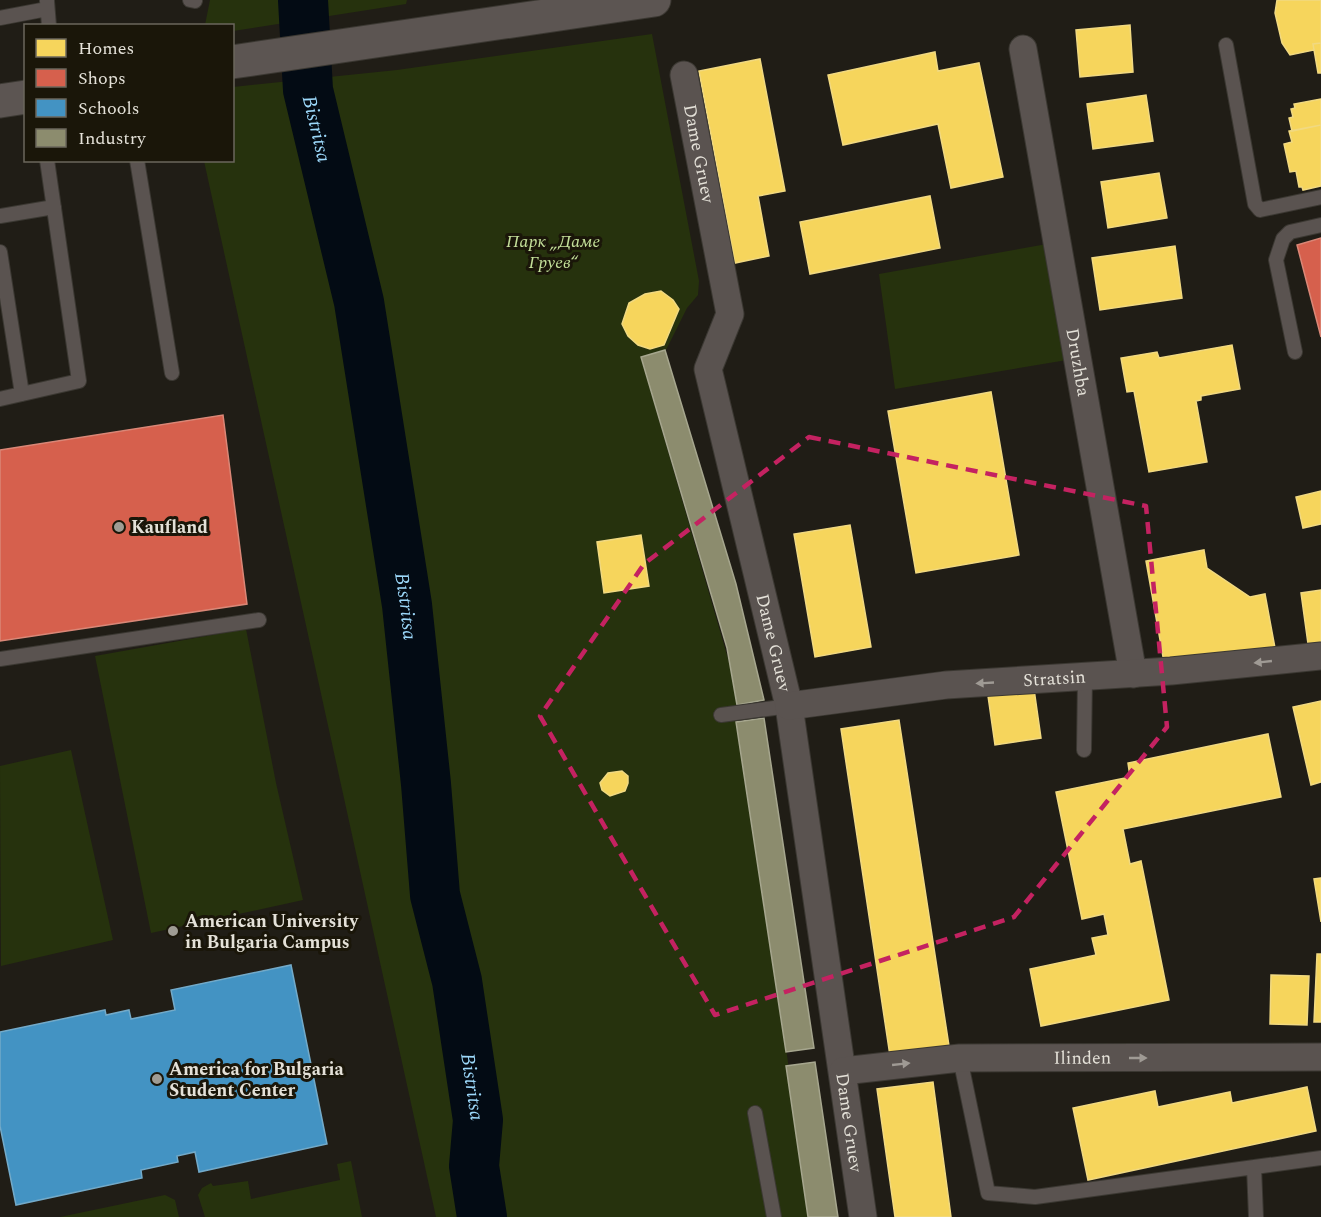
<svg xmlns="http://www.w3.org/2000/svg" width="1321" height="1217" font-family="Spectral,serif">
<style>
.green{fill:#26320d}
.homes{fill:#f6d55c;stroke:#f1d981;stroke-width:1.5}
.shops{fill:#d6604d;stroke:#da8777;stroke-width:1.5}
.schools{fill:#4393c3;stroke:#73aac9;stroke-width:1.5}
.industry{fill:#8c8c6e;stroke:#a6a68e;stroke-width:1.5}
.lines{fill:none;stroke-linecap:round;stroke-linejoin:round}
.river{stroke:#030b14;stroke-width:50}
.lane-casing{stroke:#3b3832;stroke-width:16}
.street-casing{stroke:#3b3832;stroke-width:29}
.secondary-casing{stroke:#3b3832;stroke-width:35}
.lane{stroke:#5a5350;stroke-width:14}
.street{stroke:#5a5350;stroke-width:27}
.secondary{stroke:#5c5552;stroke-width:33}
.oneway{fill:#9f9a94}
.marked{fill:none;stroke:#c42261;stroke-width:4.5;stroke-dasharray:12 8;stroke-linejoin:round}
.poi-dot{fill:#9f9c94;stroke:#1a1609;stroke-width:2}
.labels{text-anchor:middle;stroke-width:6;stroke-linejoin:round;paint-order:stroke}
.street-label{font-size:18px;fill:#e4e1d8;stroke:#1a1609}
.park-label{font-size:18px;font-style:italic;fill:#c4e09a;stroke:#1a1609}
.poi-label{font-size:18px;font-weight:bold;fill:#e4e1d8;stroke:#1a1609;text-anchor:start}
.water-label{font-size:20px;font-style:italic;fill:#9cd8fa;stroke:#1a1609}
</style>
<rect width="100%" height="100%" fill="#201d16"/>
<path class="green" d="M210,0H407L406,4L233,31L232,26L205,25Z
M652,34L699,281L698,295L687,308L665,352L641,358L733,676L810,1217H436L204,161L232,160L233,87L397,70Z
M1047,244L1067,360L895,389L879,274Z
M246,629L276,783L303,900L151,933L95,656Z
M71,750L113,940L1,966L0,766Z
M351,1161L362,1217H205L198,1195L202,1188L211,1183L213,1186L248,1181L251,1199L340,1180L337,1164Z
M165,1195L175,1200L179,1217H60Z"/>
<path class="homes" d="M1277,0H1321V43L1313,44L1314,50L1290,55L1282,43L1275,13Z
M1130,25L1133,72L1080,77L1076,30Z
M1321,43V73H1318L1313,44Z
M935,52L938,71L979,63L1003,177L951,188L938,124L843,145L828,75Z
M760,59L785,191L758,196L769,256L735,263L699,71Z
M1146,95L1153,141L1093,149L1087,104Z
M1321,99V125L1292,131L1289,118L1293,117L1291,109L1295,108L1294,104Z
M1321,125V186L1303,190L1302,187H1299L1296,171L1290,172L1284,144L1292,142L1289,131Z
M1159,173L1167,218L1108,228L1101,182Z
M930,196L940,248L810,274L800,222Z
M1175,246L1182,298L1100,310L1092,258Z
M661,291L673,300L679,309L664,345L650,349L638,345L628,336L622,324L629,303L645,294Z
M1232,345L1240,389L1201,396V400L1196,401L1207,462L1149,472L1134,391L1127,392L1121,358L1157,352L1159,358Z
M991,392L1019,555L916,573L888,411Z
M1321,491V524L1303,528L1296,497Z
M850,525L871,647L815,657L794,534Z
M641,535L649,586L604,593L597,542Z
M1204,550L1207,568L1250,597L1265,594L1275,648L1165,668L1146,561Z
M1321,590V649L1309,651L1301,593Z
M1034,689L1041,738L995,745L988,696Z
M1321,701V782L1311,785L1293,707Z
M899,720L949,1046L890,1056L841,729Z
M1268,734L1281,797L1123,829L1130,864L1141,861L1169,1000L1041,1026L1030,969L1096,955L1092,938L1108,935L1104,914L1082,919L1056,792L1130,777L1128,763Z
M622,771L628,776V783L625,791L610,796L602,790L600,783L608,773Z
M1321,878V922L1314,879Z
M1317,954H1321V1022H1314Z
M1271,975L1309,976L1307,1025L1270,1024Z
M933,1082L951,1217H895L877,1089Z
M1307,1087L1316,1131L1088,1180L1073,1108L1155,1091L1158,1107L1230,1092L1232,1103Z"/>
<path class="shops" d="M1321,238V337L1297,245Z
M223,415L247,604L0,641V450Z"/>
<path class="schools" d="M291,965L327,1144L199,1172L195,1152L177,1156L178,1162L141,1170L142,1178L16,1205L0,1126V1032L105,1010L106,1015L129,1010L131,1019L175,1010L171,990Z"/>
<path class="industry" d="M665,350L736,584L764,700L737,705L727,648L641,357Z
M764,718L814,1048L786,1052L736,722Z
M815,1062L838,1217H808L786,1066Z"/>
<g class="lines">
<path class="river" id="s1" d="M303,0L308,90L359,302L407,605L426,784L435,895L457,981L478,1120L474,1166L482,1217"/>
<g class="lane-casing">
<path id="lane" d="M190,0L195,1
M47,1L49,26
M0,18L47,9
M1226,45L1255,204L1260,210L1321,197
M137,160L172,373
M0,216L54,207
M0,252L22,394
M1295,352L1276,260L1283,239L1290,232L1321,225
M0,399L79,381L47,160
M0,659L259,620
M721,715L789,706
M1084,750L1085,677
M960,1058L988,1193L1035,1197L1321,1158
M755,1113L774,1217
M1254,1167L1256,1217"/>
</g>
<g class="street-casing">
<g id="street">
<path id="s2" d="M1023,49L1133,674"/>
<path id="s3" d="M684,75L730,314L708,369L789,706L863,1217"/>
<path id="s4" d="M789,706L946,685L1171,671L1321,656"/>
<path id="s5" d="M843,1071L960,1058L1321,1057"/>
</g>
</g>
<g class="secondary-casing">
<path id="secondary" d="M232,62L654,0
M0,101L26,97"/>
</g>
<use href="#lane" class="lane"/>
<use href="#street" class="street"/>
<use href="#secondary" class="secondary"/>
</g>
<defs><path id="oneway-solid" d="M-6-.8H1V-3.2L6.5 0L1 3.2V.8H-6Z" transform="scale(1.5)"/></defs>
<g class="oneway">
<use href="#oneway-solid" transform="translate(1263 662) rotate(174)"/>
<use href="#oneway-solid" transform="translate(985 683) rotate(177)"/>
<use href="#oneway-solid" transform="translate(1138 1058)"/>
<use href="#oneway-solid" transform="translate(901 1064) rotate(-6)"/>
</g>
<path class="marked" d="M809,437L1146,506L1167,727L1014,917L715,1015L540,716L644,564Z"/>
<g class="poi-dot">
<circle cx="119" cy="527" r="6"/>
<circle cx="173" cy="931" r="6"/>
<circle cx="157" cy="1079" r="6"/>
</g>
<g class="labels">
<g class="street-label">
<text dy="6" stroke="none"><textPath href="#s3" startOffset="80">Dame Gruev</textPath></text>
<text dy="6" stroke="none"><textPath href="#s2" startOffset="318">Druzhba</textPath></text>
<text dy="6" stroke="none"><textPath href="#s3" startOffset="584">Dame Gruev</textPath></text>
<text dy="6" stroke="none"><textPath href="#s4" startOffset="267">Stratsin</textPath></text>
<text dy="6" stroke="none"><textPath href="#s5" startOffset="240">Ilinden</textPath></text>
<text dy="6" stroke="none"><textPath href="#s3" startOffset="1070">Dame Gruev</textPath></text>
</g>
<g class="park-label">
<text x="553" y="247">Парк „Даме<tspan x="553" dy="21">Груев“</tspan></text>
</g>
<g class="poi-label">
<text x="131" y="533">Kaufland</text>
<text x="185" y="927">American University<tspan x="185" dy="21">in Bulgaria Campus</tspan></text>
<text x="169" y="1075">America for Bulgaria<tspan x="169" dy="21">Student Center</tspan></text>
</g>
<g class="water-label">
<text dy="7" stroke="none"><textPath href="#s1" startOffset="130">Bistritsa</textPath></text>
<text dy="7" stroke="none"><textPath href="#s1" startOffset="616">Bistritsa</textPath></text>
<text dy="7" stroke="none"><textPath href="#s1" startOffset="1102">Bistritsa</textPath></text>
</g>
</g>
<rect x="24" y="24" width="210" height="138" fill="#1a1609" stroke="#6b675c" stroke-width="1.5"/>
<rect x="36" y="39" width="30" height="18" fill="#f6d55c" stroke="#6b675c" stroke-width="1.5"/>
<text x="78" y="54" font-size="18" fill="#e4e1d8">Homes</text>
<rect x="36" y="69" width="30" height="18" fill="#d6604d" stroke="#6b675c" stroke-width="1.5"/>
<text x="78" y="84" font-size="18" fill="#e4e1d8">Shops</text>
<rect x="36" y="99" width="30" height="18" fill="#4393c3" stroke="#6b675c" stroke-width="1.5"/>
<text x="78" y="114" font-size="18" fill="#e4e1d8">Schools</text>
<rect x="36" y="129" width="30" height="18" fill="#8c8c6e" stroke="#6b675c" stroke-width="1.5"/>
<text x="78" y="144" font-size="18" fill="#e4e1d8">Industry</text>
</svg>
